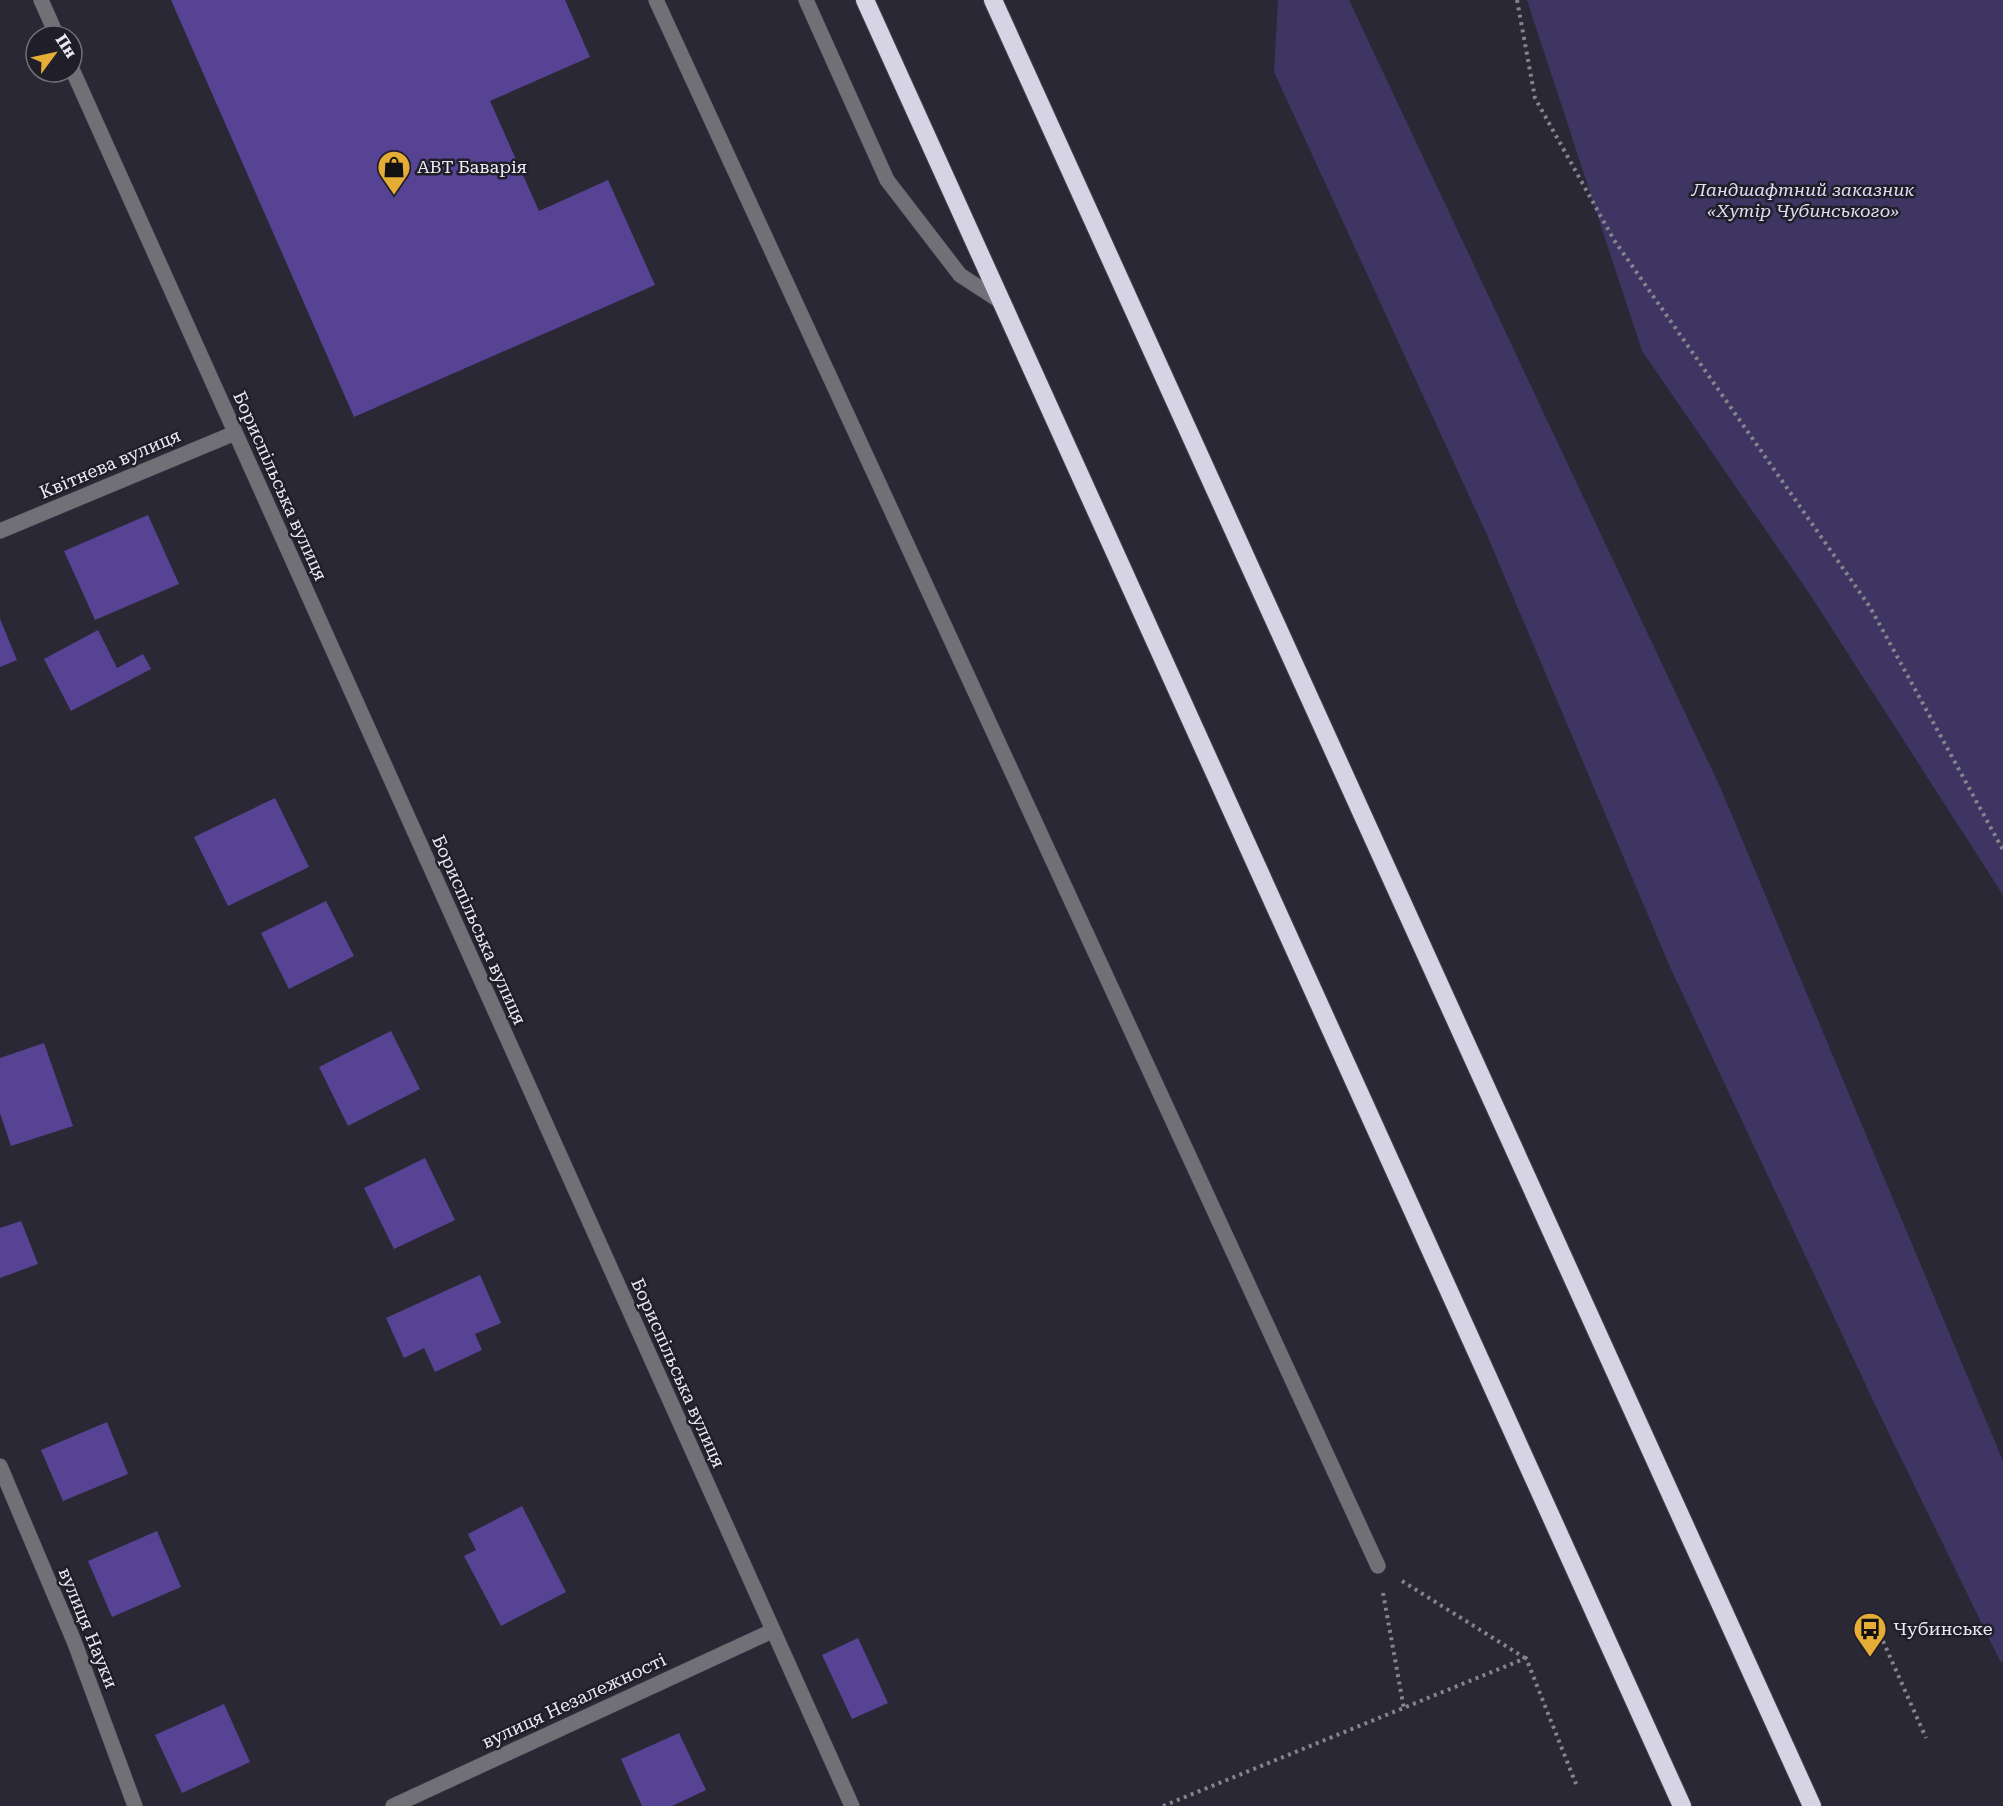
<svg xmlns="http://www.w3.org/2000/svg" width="2003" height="1806" font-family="'Roboto Serif',serif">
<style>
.green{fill:#3f3563}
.building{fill:#574394}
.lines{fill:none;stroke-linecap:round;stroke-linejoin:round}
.minor-casing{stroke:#44434f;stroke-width:16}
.highway-casing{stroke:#44434f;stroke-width:20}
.path{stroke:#85848e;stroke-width:4;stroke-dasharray:3 4.5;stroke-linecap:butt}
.minor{stroke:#717077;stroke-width:15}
.highway{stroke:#d6d4e4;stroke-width:18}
.labels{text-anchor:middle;stroke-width:5;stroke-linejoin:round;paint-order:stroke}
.poi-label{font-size:18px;fill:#ebeaf2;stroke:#201e29;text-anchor:start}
.park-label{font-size:18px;font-style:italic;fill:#e0ddf5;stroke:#201e29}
.street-label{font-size:18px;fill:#ebeaf2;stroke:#201e29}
</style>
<rect width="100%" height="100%" fill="#292834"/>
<path class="green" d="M1278,0H1349L1720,787L2003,1461V1661L2001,1663L1878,1411L1670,967L1484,528L1274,72Z
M1527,0H2003V895L1807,590L1642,351Z"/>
<path class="building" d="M171,0H565L590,57L490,101L539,211L608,180L655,285L354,417Z
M148,515L179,584L95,620L64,551Z
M0,619L17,660L0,667Z
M98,630L117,668L143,654L151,669L71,711L44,659Z
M275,798L309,867L228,906L194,837Z
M326,901L354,956L289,989L261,933Z
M391,1031L420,1089L348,1126L319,1067Z
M44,1043L73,1126L11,1146L0,1113V1058Z
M425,1158L455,1220L394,1249L364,1188Z
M21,1221L38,1264L0,1278V1228Z
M480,1275L501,1323L475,1334L482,1350L435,1372L424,1348L404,1358L386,1318Z
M107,1422L128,1474L63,1501L41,1450Z
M522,1506L566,1592L501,1626L464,1556L476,1550L468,1534Z
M157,1531L181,1587L112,1617L88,1561Z
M858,1638L888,1703L852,1719L822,1655Z
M224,1704L250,1762L182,1793L155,1735Z
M679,1733L706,1790L672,1806H642L621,1759Z"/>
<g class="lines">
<g class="minor-casing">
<path id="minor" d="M41,0L57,36
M656,0L1378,1566
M806,0L887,180L960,275L1000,301
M72,69L852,1806
M0,531L235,433
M0,1466L74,1641L135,1806
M393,1806L772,1631"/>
</g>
<g class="highway-casing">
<path id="highway" d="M865,0L1682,1806
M993,0L1812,1806"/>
</g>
<path class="path" d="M1517,0L1535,98L1614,240L1870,607L2003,850
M1402,1581L1525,1658
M1383,1593L1404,1709
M1883,1641L1926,1738
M1163,1806L1526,1658L1576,1784"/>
<use href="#minor" class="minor"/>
<use href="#highway" class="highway"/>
</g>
<defs>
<g id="shop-pin" transform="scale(1.725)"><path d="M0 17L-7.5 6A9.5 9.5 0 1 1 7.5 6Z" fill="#e5ad36" stroke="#201e29"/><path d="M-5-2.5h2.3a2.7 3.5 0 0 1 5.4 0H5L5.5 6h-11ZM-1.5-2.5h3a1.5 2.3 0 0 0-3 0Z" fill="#111"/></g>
<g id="bus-pin" transform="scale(1.725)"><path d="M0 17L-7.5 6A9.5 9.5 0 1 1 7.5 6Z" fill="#e5ad36" stroke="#201e29"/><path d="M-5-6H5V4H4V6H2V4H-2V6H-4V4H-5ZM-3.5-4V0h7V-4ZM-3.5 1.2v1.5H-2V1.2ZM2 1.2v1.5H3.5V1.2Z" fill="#111"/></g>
</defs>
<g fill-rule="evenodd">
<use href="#shop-pin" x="394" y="167"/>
<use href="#bus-pin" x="1870" y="1629"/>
</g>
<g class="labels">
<g class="poi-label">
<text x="417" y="173">АВТ Баварія</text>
<text x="1893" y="1635">Чубинське</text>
</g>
<g class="park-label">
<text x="1803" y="196">Ландшафтний заказник<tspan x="1803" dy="21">«Хутір Чубинського»</tspan></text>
</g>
<g class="street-label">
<text transform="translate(110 464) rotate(-23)" y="6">Квітнева вулиця</text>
<text transform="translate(280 486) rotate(66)" y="6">Бориспільська вулиця</text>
<text transform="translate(479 930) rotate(66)" y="6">Бориспільська вулиця</text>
<text transform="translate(678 1373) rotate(66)" y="6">Бориспільська вулиця</text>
<text transform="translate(88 1628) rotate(68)" y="6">вулиця Науки</text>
<text transform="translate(574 1701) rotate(-25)" y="6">вулиця Незалежності</text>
</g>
</g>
<g transform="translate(54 54) rotate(57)"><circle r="28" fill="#201e29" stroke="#717079" stroke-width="1.5"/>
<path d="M0-4.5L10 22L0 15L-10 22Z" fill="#e5ad36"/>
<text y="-9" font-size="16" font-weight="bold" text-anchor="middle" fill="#ebeaf2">Пн</text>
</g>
</svg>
